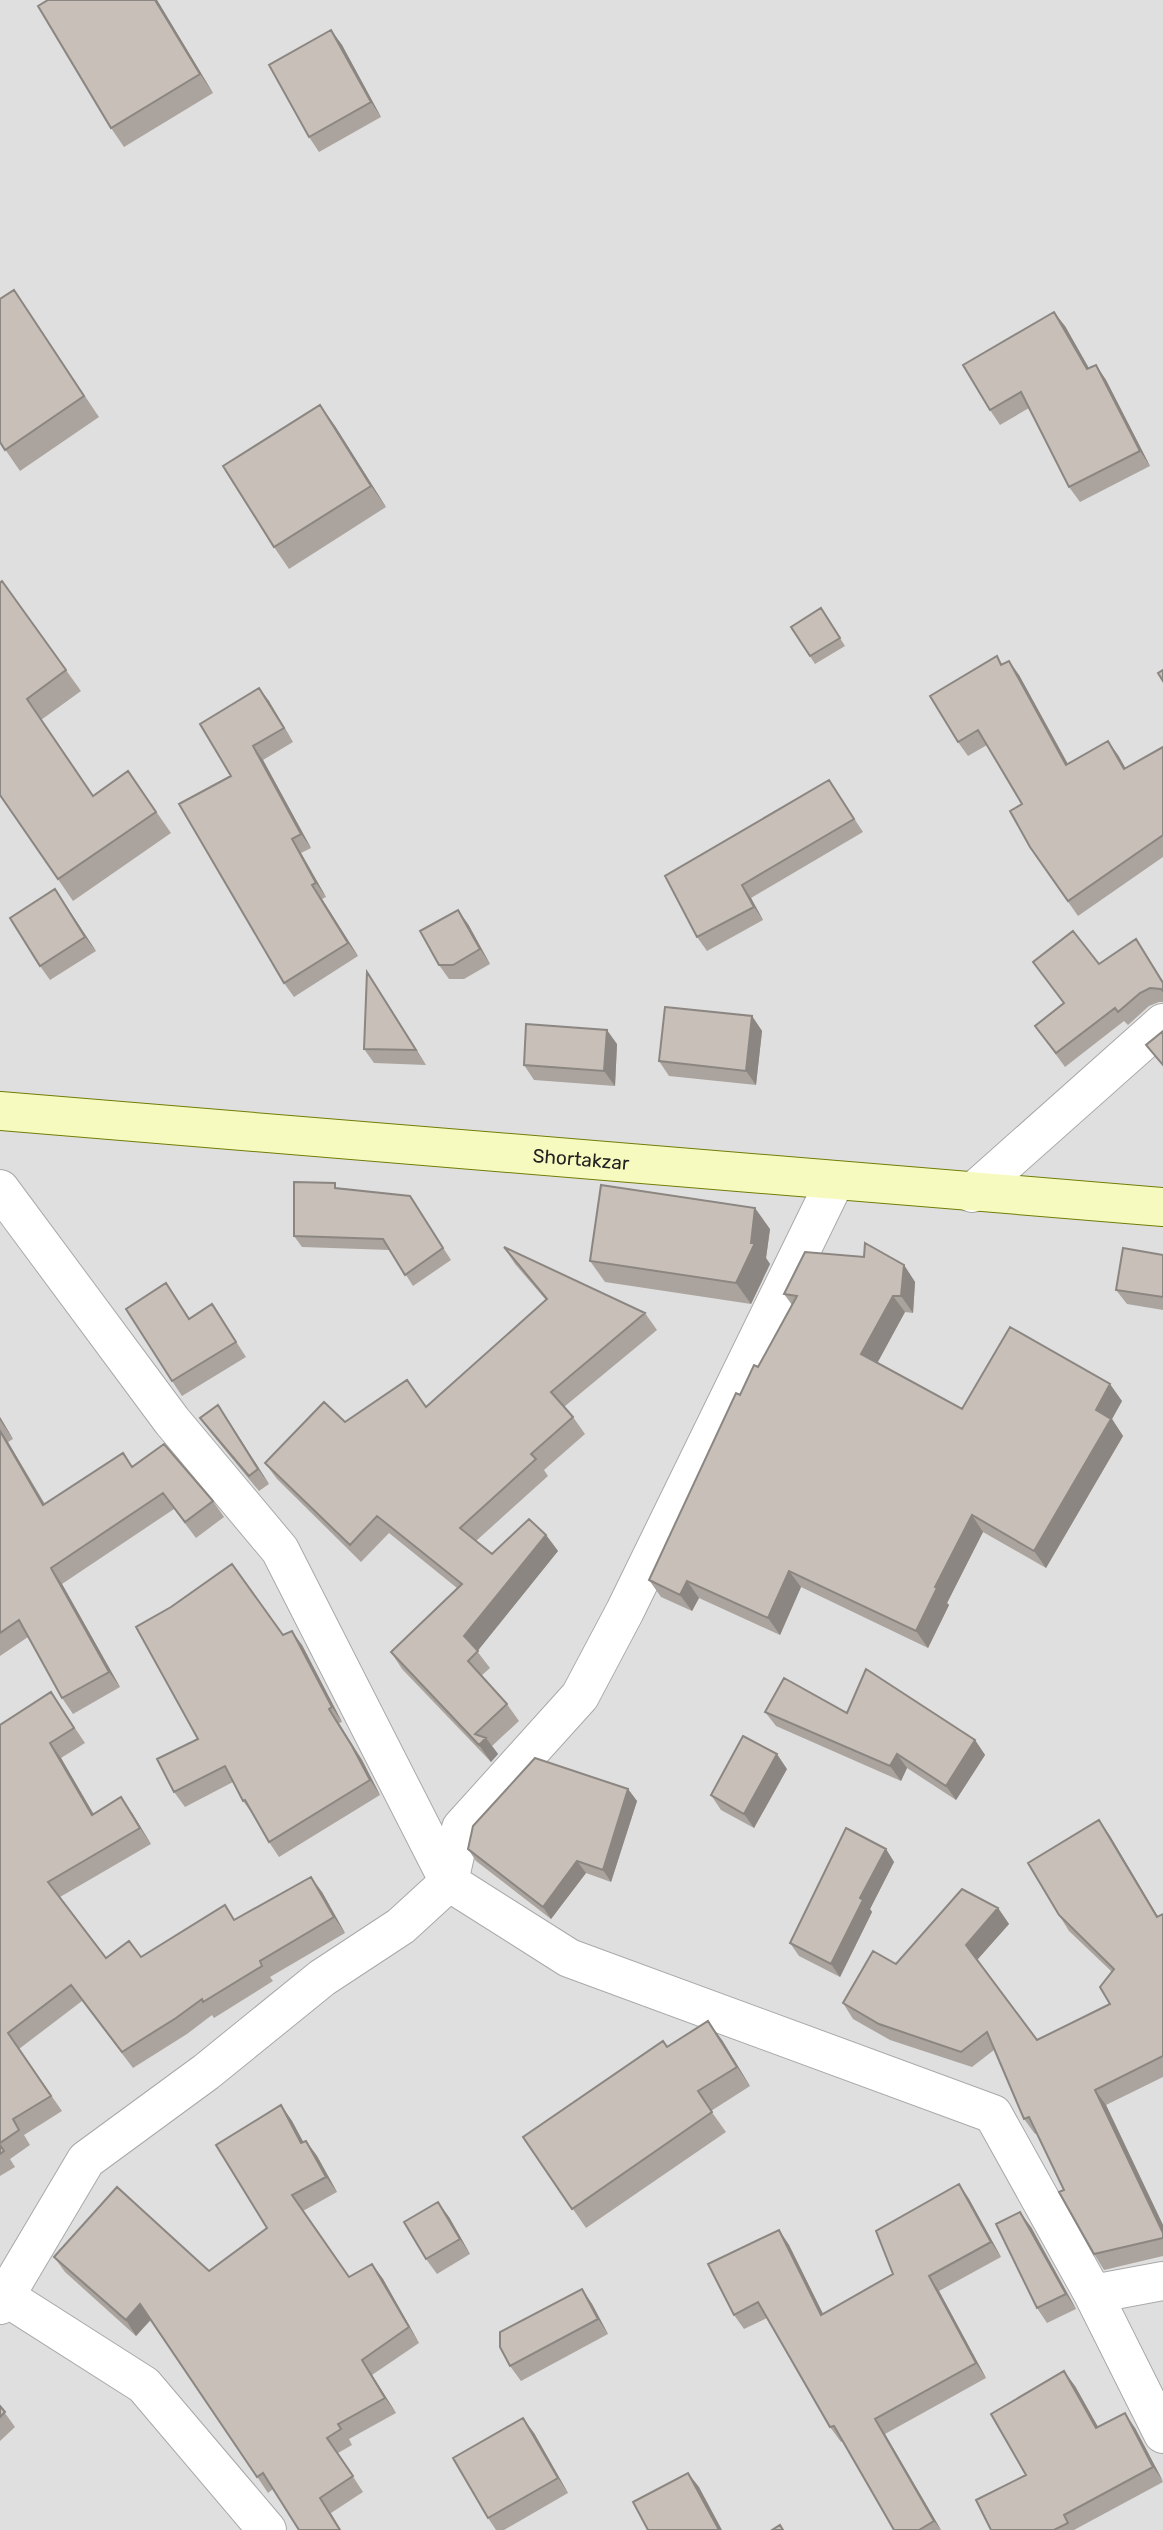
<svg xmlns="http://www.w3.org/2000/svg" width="1163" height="2530" font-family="Rubik,sans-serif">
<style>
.residential{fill:#e0dfdf}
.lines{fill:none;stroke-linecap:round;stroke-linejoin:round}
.street-casing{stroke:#a9a9a9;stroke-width:40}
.secondary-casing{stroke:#707d05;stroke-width:40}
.street{stroke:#fff;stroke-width:38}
.secondary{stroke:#f7fabf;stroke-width:38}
.wall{fill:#aba49e}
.shaded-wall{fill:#8b8681}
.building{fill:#c7bfb8;stroke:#8b8681;stroke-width:2}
.labels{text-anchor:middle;stroke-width:5;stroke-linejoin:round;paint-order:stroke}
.street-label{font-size:19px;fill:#222;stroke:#fff}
</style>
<rect width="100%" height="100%" fill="#f2efe9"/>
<path class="residential" d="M0,0H1163V2530H0Z"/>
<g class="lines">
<g class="street-casing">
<path id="street" d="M0,1189L172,1421L280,1550L449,1882L569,1958L993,2114L1093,2294L1163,2281
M972,1193L1163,1023
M1093,2294L1163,2434
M6,2297L144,2385L267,2530
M0,2305L86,2160L206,2072L322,1978L401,1926L449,1882L461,1828L580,1696L625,1611L835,1181"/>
</g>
<g class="secondary-casing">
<g id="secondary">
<path id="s1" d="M0,1111L1163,1207"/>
</g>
</g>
<use href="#street" class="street"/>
<use href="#secondary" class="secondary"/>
</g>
<path class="wall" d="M48,0H157L213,93L124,147L111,128Z
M331,30L342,45L381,117L319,152L309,137Z
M14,290L99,417L20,471L0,442Z
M1065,326L1089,369L1096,365L1106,380L1150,466L1080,502L1069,487L1029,408L1000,425L990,410Z
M320,405L335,426L386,507L289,569L274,547Z
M2,581L81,691L41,720L93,796L128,771L171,833L73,901L0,795Z
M821,608L845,646L815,664L791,627Z
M997,656L1002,664L1019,675L1068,764L1118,755L1125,768L1163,747V857L1078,916L1030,847L1022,804L987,745L968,756L958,742Z
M259,688L293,742L263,760L311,848L301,853L326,897L322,899L358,956L294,997L284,983L231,776Z
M829,780L863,832L751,898L763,920L707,951L697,937Z
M65,904L96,951L50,980L40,966Z
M468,924L490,964L464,979H449L439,965Z
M1136,939L1163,981V1002H1159L1149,1006L1128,1025L1124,1021L1065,1067L1035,1026L1064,1003L1033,962L1099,964Z
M377,987L426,1065L374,1063L364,1049Z
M752,1016L762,1031L756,1085L669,1076L659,1061Z
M617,1044L615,1086L534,1080L524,1065Z
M338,1188L410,1196L451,1260L413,1286L390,1250L302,1247L294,1236Z
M770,1229L766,1258L770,1264L751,1304L605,1282L590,1261Z
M504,1247L645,1313L657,1330L564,1407L573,1417L585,1434L544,1470L548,1476L476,1541L492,1554L546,1535L558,1551L477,1651L490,1668L481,1676L507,1704L519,1721L492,1746L498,1754L491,1762L402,1669L391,1652L457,1588L389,1533L361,1562L277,1479L265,1463L426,1407L546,1300L515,1264Z
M1163,1255V1310L1127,1304L1116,1290Z
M904,1265L915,1282L913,1313L905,1312L877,1363L962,1409L1122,1401L1112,1419L1123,1436L1046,1568L983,1532L947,1603L949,1605L928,1648L801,1587L780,1635L699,1598L692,1611L661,1597L649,1580L740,1395L758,1367L792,1305L784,1294Z
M166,1283L189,1319L212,1304L246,1357L182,1396L172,1381Z
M0,1417L13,1439L8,1442L45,1504L133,1467L213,1501L224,1517L196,1538L174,1509L62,1584L120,1687L73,1714L62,1698L28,1637L0,1656Z
M200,1418L228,1420L269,1484L259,1491L211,1433Z
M283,1635L302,1645L342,1722L339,1723L362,1760L380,1795L279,1857L269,1842L254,1816L243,1801L233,1782L185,1807L174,1792L198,1739Z
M51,1692L85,1743L61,1758L93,1814L132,1813L151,1844L60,1897L106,1958L141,1957L235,1919L322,1892L345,1933L270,1977L273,1981L214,2018L212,2015L187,2034L133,2068L82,2001L19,2049L62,2111L24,2135L30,2145L10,2159L15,2167L0,2176V1725Z
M765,1712L847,1713L975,1740L985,1755L956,1800L907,1768L901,1781L776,1726Z
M787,1769L754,1828L721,1810L711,1795Z
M628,1789L637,1801L611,1882L586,1873L551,1919L476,1861L468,1849Z
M1099,1820L1110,1836L1158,1917L1163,1914V2077L1106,2105L1163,2225V2256L1104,2270L1094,2254L1037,2133L1035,2134L1024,2119L994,2050L972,2067L890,2040L853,2019L843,2003L896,1964L998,1908L1009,1924L977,1960L1037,2040L1110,2004L1112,1972L1069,1931L1059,1915Z
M886,1849L894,1862L870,1909L872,1912L840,1977L799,1956L790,1943Z
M722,2040L750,2086L711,2111L726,2132L586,2228L523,2137L667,2047Z
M281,2105L292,2121L303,2142L306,2141L317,2156L337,2192L303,2211L349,2277L372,2264L383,2279L419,2343L372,2375L396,2413L349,2439L352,2445L338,2453L363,2492L331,2513L341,2530H299L273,2489L268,2493L151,2320L136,2336L65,2272L54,2257L209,2271L267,2228Z
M959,2184L969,2199L1001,2257L939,2291L986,2378L885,2434L941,2530H894L843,2441L841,2442L830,2427L767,2318L744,2329L734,2315L779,2230L789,2245L823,2314L893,2274Z
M449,2217L470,2254L437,2274L426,2259Z
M1031,2227L1076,2309L1047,2323L1037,2308Z
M582,2289L592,2304L608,2334L521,2381L510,2366Z
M1075,2386L1098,2427L1135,2428L1163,2482L1074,2530H991L1026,2475Z
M0,2406L15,2427L0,2441Z
M534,2433L568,2493L504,2530H496L488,2518Z"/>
<path class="shaded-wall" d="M155,0H157L213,93L200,74Z
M331,30L342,45L381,117L371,102Z
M1054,312L1065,326L1098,384L1087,369Z
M1096,365L1106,380L1150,466L1140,451Z
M320,405L335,426L386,507L371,486Z
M1009,661L1019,675L1076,779L1066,765Z
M259,688L269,701L293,742L284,728Z
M1108,741L1118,755L1134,783L1124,769Z
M253,746L263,760L311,848L301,834Z
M292,839L301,853L326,897L316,883Z
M312,885L322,899L358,956L348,943Z
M742,885L751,898L763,920L754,907Z
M55,889L65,904L96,951L85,937Z
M458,910L468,924L490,964L480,949Z
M367,972L377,987L426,1065L416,1050Z
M752,1016L762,1031L756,1085L746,1071Z
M607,1030L617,1044L615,1086L604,1071Z
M755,1208L770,1229L766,1258L770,1264L751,1304L736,1283L751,1243Z
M904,1265L915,1282L913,1313L901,1296Z
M893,1296L905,1312L873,1371L861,1354Z
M1110,1384L1122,1401L1112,1419L1123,1436L1046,1568L1034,1551L1096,1410Z
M218,1405L228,1420L269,1484L258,1469Z
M0,1417L13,1439L0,1420Z
M0,1430L8,1442L54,1521L43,1505Z
M972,1515L983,1532L947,1603L949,1605L928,1648L916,1631L935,1587Z
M546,1535L558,1551L476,1653L464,1636Z
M51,1568L62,1584L120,1687L109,1672Z
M789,1571L801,1587L780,1635L768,1618Z
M687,1581L699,1598L692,1611L680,1595Z
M292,1631L302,1645L342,1722L332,1707Z
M329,1709L362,1760L380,1795L370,1780Z
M486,1738L498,1754L491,1762L479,1745Z
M975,1740L985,1755L956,1800L946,1786Z
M50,1743L61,1758L103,1830L92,1815Z
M777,1754L787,1769L754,1828L744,1814Z
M897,1754L907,1768L901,1781L890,1766Z
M628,1789L637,1801L611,1882L603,1870Z
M121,1797L132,1813L151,1844L140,1828Z
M1099,1820L1110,1836L1163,1925L1157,1917Z
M886,1849L894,1862L870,1909L872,1912L840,1977L831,1964L860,1898Z
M577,1861L586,1873L551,1919L543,1907Z
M311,1877L322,1892L345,1933L334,1917Z
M998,1908L1009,1924L977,1960L966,1945Z
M708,2021L722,2040L750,2086L737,2067Z
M1095,2090L1106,2105L1163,2225V2233Z
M281,2105L292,2121L312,2158L301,2143Z
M306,2141L317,2156L337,2192L326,2177Z
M959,2184L969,2199L1001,2257L991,2242Z
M438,2202L449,2217L470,2254L460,2239Z
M1020,2212L1031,2227L1076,2309L1066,2294Z
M779,2230L789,2245L831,2330L821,2315Z
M372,2264L383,2279L419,2343L409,2327Z
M929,2276L939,2291L986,2378L976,2363Z
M582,2289L592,2304L608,2334L598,2319Z
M140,2304L151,2319L136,2336L126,2320Z
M362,2360L372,2375L396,2413L385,2398Z
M1064,2371L1075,2386L1107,2443L1096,2428Z
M1125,2413L1135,2428L1163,2481L1153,2467Z
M523,2418L534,2433L568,2493L558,2478Z
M875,2419L885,2434L941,2530L934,2521Z
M688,2473L699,2487L722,2530H719Z"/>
<path class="building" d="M48,0H155L200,74L111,128L38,6Z
M331,30L371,102L309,137L269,65Z
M14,290L84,396L5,450L0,442V299Z
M1054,312L1087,369L1096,365L1140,451L1069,487L1021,392L990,410L963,365Z
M320,405L371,486L274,547L223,466Z
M2,581L66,670L27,699L93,796L128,771L156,812L58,879L0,795V583Z
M821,608L840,638L810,656L791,627Z
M997,656L1001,665L1009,661L1066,765L1108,741L1124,769L1163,747V835L1068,901L1030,847L1010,811L1022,804L978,730L958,742L930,696Z
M1163,670V681L1158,673Z
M259,688L284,728L253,746L301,834L292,839L316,883L312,885L348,943L284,983L179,804L231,776L200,724Z
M829,780L854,819L742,885L754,907L697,937L665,876Z
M55,889L85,937L40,966L10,918Z
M458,910L480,949L453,965H439L420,931Z
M1073,931L1099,964L1136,939L1163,983V991L1161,989L1150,988L1140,993L1118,1012L1115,1008L1056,1053L1035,1026L1064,1003L1033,962Z
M367,972L416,1050L364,1049Z
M665,1007L752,1016L746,1071L659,1061Z
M526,1024L607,1030L604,1071L524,1065Z
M1163,1031V1065L1146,1045Z
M294,1182L335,1183V1188L410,1196L443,1248L405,1275L383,1239L294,1236Z
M601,1185L755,1208L751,1243H755L736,1283L590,1261Z
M865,1243L904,1265L901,1296H893L861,1354L962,1409L1010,1327L1110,1384L1096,1410L1111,1419L1034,1551L972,1515L935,1587L937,1588L916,1631L789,1571L768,1618L687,1581L680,1595L649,1580L736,1393L740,1395L754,1365L758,1367L797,1296L784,1294L805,1252L864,1257Z
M504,1247L645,1313L551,1392L573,1417L531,1454L536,1459L460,1528L492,1554L529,1519L546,1535L464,1636L478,1651L468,1661L507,1704L475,1734L486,1738L479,1745L391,1652L462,1584L377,1516L350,1545L265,1463L324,1402L345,1422L407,1380L426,1407L547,1299Z
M1123,1248L1163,1255V1297L1116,1290Z
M166,1283L189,1319L212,1304L236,1342L172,1381L126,1309Z
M218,1405L258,1469L249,1476L200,1418Z
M0,1431L43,1505L123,1453L132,1467L164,1444L213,1501L185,1522L163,1493L51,1568L109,1672L62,1698L19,1620L0,1633Z
M232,1564L283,1635L292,1631L332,1707L329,1709L352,1746L370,1780L269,1842L245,1800L243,1801L225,1766L174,1792L157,1759L198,1739L136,1627L171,1607Z
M866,1669L975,1740L946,1786L897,1754L890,1766L765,1712L784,1678L847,1713Z
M51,1692L74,1728L50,1743L92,1815L121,1797L140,1828L48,1882L106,1958L129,1941L141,1957L225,1905L234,1920L311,1877L334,1917L260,1961L262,1966L203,2002L202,1999L176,2018L122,2052L71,1985L8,2033L51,2096L13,2119L19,2130L0,2143V1725Z
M743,1736L777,1754L744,1814L711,1795Z
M535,1758L628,1789L603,1870L577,1861L543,1907L468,1849L473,1826Z
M1099,1820L1157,1917L1163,1914V2056L1095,2090L1163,2233V2238L1094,2254L1059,2192L1064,2190L1029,2117L1024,2119L987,2032L961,2052L879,2024L843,2003L873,1951L896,1964L962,1889L998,1908L966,1945L1037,2040L1110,2004L1100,1987L1114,1969L1059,1915L1028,1863Z
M846,1828L886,1849L860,1898L863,1900L831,1964L790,1943Z
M708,2021L737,2067L698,2091L712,2112L572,2209L523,2137L663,2041L667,2047Z
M281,2105L301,2143L306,2141L326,2177L292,2195L349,2277L372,2264L409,2327L362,2360L385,2398L338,2424L341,2429L327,2438L353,2476L320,2498L340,2530H299L263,2473L257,2477L140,2304L126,2320L54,2257L117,2187L209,2271L267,2228L216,2145Z
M0,2145L4,2151L0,2154Z
M959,2184L991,2242L929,2276L976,2363L875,2419L934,2521L919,2530H894L834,2426L830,2427L758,2302L734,2315L708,2264L779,2230L821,2315L893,2274L876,2231Z
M438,2202L460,2239L426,2259L404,2222Z
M1020,2212L1066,2294L1037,2308L996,2224Z
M582,2289L598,2319L510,2366L500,2347V2332Z
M1064,2371L1096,2428L1125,2413L1153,2467L1064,2515L1068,2523L1054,2530H991L976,2500L1026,2475L991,2414Z
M0,2406L5,2412L0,2417Z
M523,2418L558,2478L488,2518L453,2458Z
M688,2473L719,2530H648L633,2502Z
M780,2525L783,2530H772Z"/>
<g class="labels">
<g class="street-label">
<text dy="7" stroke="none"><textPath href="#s1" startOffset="583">Shortakzar</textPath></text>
</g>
</g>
</svg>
